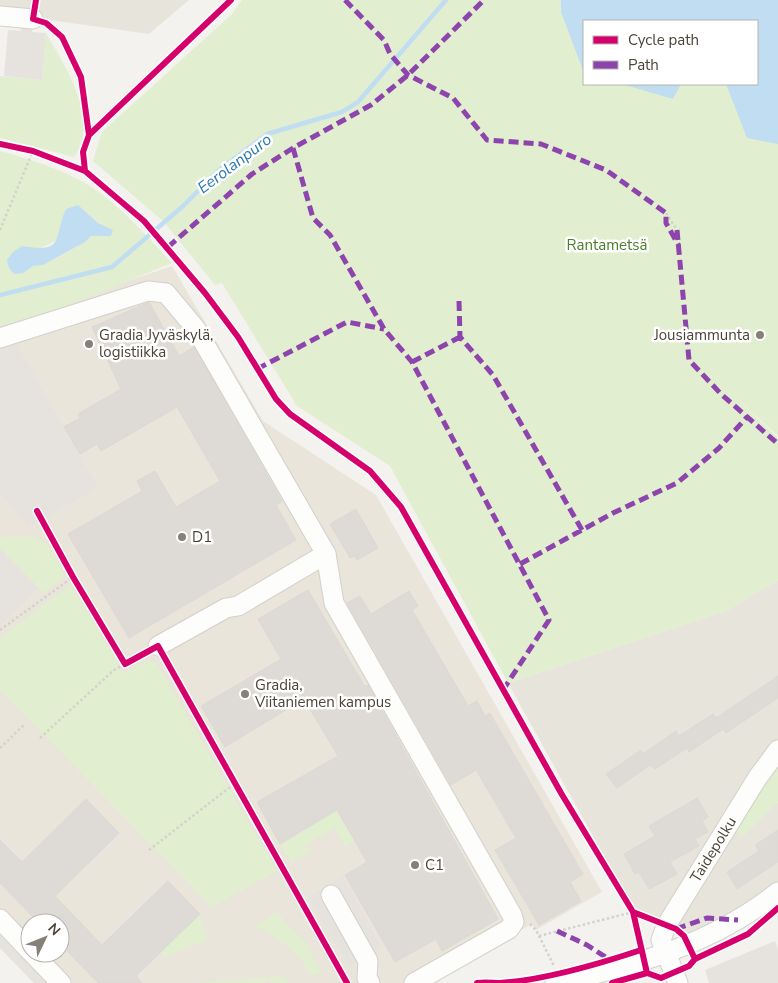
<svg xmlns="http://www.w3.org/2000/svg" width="778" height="983" font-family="'Nunito Sans',sans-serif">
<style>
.residential{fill:#e7e4dc}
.education{fill:#eae5da;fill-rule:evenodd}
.green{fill:#e1eecf;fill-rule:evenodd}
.parking{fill:#e6e3df}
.water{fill:#c0ddf1}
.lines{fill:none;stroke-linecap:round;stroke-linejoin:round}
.stream{stroke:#c0ddf1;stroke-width:4.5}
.building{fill:#dedbd6;stroke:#dcd9d4}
.minor-casing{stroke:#d2d0cb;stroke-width:21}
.path{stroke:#d3d2cc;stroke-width:2.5;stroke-dasharray:2.5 2.5;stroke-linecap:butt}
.minor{stroke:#fdfdfc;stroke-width:19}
.quiet{stroke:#8e44ad;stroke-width:5;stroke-dasharray:10 5;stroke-linecap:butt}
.cycleway-casing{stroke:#fff;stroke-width:9}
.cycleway{stroke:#d6006c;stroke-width:6}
.poi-dot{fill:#868178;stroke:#fff;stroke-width:2}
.labels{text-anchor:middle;stroke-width:5;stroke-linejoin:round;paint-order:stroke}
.park-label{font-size:15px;fill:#4a7f2a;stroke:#fff}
.poi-label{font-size:15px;fill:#4b4439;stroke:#fff;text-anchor:start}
.street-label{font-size:15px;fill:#4b4439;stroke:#fff}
.water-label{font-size:16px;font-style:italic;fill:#2e7ab2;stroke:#fff}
</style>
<rect width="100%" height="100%" fill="#f4f2ee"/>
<path class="residential" d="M0,0H189L149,34L0,13Z
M778,580V740L665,922L634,910L508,683L726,611Z
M778,802V887L692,939L685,931L673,925L735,827L741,837Z"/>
<path class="education" d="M172,266L263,421L376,495L602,892L536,930L532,924L428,983H34L0,948V324ZM30,923H60V953H30Z"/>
<path class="green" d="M242,0H733L778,14V436L734,396L778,438V580L726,611L508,683L390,466L297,406L222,283L215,285L164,222L93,161L102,132L232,14ZM584,21H757V84H584Z
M46,33C65,67 101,119 74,157L0,138V76L42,80Z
M0,151C29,159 59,168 85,183C119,203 145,235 172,263L61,308L0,326ZM78,205L98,223L113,230L111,236H91C79,247 49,264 33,266L38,249L58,240Z
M33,536L51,548L65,576L44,593L0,549V537Z
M71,584L123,673L148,660L157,664L277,871L212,907L0,690V638Z
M778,760V802L741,838L735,827Z
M337,810L354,841L345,846L335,828L305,845L309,852L291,862L280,844Z
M277,913L306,943L321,973L312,976C298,951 280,939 255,926Z
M200,914L207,940L165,957L160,953Z
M283,976L289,983H272L268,979L264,983H197Z"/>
<path class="parking" d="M21,25L33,26L32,32L46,33L42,80L4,76L8,30L21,31Z
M14,339L98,488L28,527L0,493V343Z
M0,549L38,588L0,626Z
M343,876L382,947L349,967L308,897Z
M0,928L54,983H34L0,948Z
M775,941L778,949V983H709L705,970Z"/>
<path class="water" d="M561,0H778V144L747,138L726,84H757V21H584V73L561,12Z
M622,84H681L673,99Z
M78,205L98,223L113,230L111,236H91L85,242L43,265L33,266L23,273L14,274L9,268L7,260L13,252L22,246C66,254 53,237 66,209Z"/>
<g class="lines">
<path class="stream" d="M0,295L112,267L182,207L219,170L267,134L342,112L358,102L446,0"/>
</g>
<path class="building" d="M149,302L179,356L194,347L282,501L276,505L296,540L129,638L68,534L142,491L137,481L155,471L176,507L220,481L177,407L101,451L97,444L80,454L64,427L80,418L78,414L121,389L92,327Z
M356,509L378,548L357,560L355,556L350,558L330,524Z
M308,590L365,687L368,685L498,919L442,951L436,939L395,962L345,875L367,862L337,810L280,844L257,802L338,756L304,699L225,747L201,706L281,659L258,619Z
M409,591L418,606L412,610L468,706L477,701L485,716L490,713L583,874L570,882L581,901L539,925L495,850L516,838L476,770L451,785L347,603L360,596L371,614Z
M778,676V698L726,733L723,729L689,752L687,748L655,769L650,765L617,788L606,774L641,750L643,754L676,731L679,736L713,714L716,718Z
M697,798L708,817L702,821L708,832L695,839L699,846L670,862L677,874L649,889L639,872L635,874L624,854L655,836L649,826Z
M86,799L119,833L55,896L102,945L168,881L200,914L136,976L142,983H98L60,944V923H39L0,883V840L22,862Z
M778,830V862L737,889L727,872L759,851L755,845Z"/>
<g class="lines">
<g class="minor-casing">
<g id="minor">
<path d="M0,16L33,19"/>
<path d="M0,338L148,291L166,293L196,329L326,554L334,603L512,915L514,922L509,929L414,983"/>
<path d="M158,646L226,608L238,606L326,554"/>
<path d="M331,895L368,961L367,978L370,983"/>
<path d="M0,919L30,951"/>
<path d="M32,953L61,983"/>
<path d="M555,983C635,966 713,944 778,892"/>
<path id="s1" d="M678,983L661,940L666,926L758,777L778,750"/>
</g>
</g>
<path class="path" d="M666,213L677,230
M0,230L33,151
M0,630L73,577
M40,738L114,670L125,664
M0,748L25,724
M149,850L234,784
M530,924L536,930L554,966
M539,936L633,912"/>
<use href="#minor" class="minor"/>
<path class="quiet" d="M345,0L384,40L390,54L408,75L453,98L487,140L541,144L606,170L666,213V223L679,246
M293,148L313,218L330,235L384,329L412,362L549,620L503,690
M677,230L689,360L721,394L778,444
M168,247L252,174L293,148L371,105L408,75L484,0
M459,301L460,337L493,375L582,530
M412,362L460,337
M257,369L347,322L384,329
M520,564L613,513L677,483L719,448L747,417
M676,929L707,918L738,920
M557,931L587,945L610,960"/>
<g class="cycleway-casing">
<path id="cycleway" d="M36,0L33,19L46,23L62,37L81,77L89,135L83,152L85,171
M89,135L231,0
M0,144L33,151L85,171L144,221L205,293L238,337L276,399L290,414L370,471L401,507L561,793L633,912L647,973
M37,511L73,577L125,664L158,646L347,983
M633,912L676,929L684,936L695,959
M477,983C485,982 493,983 500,983C545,980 599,964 641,950
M612,983L647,973L661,978L689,966L695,959L748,934L778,908"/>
</g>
<use href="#cycleway" class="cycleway"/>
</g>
<g class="poi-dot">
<circle cx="760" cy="335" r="5"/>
<circle cx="89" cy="344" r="5"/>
<circle cx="182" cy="537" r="5"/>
<circle cx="245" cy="694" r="5"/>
<circle cx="415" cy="865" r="5"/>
</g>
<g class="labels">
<g class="park-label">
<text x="607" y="250">Rantametsä</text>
</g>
<g class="poi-label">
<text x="99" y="340">Gradia Jyväskylä,<tspan x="99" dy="17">logistiikka</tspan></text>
<text x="750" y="340" text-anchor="end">Jousiammunta</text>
<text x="192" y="542">D1</text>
<text x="255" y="690">Gradia,<tspan x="255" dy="17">Viitaniemen kampus</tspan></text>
<text x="425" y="870">C1</text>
</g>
<g class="street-label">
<text dy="5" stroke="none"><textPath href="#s1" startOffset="151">Taidepolku</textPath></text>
</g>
<g class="water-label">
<text transform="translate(234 163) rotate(-37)" y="6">Eerolanpuro</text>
</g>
</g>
<rect x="583" y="20" width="175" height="65" fill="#ffffff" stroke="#b7b4b0"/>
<rect x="593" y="36" width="25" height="8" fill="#d6006c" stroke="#b7b4b0"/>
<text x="628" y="45" font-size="15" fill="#4b4439">Cycle path</text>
<rect x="593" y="61" width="25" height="8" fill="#8e44ad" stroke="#b7b4b0"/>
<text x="628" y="70" font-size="15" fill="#4b4439">Path</text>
<g transform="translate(45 938) rotate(47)"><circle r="24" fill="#ffffff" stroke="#b7b4b0"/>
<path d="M0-4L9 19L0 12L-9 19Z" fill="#868178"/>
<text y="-8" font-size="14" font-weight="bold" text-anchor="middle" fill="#4b4439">N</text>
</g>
</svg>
